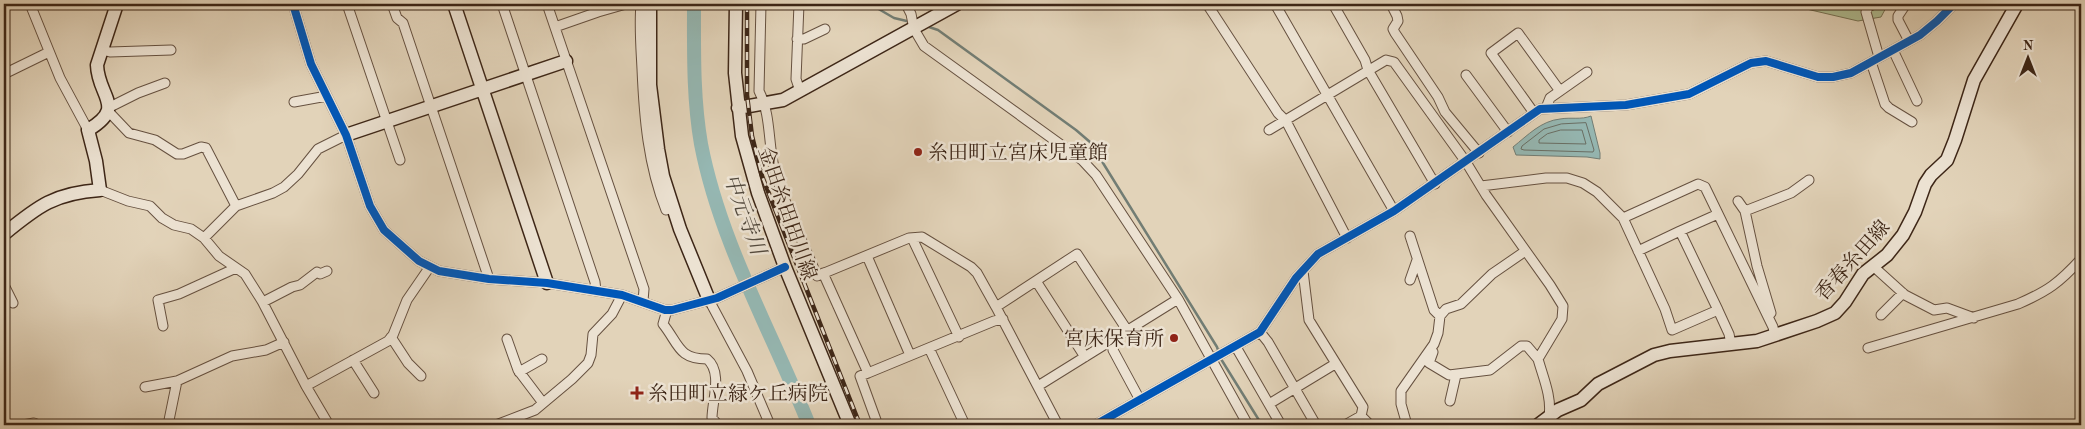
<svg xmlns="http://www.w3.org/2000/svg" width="2085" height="429" font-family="'Old Standard TT','Noto Serif JP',serif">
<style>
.green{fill:#afbd92;stroke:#767254}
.water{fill:#95b7b2;stroke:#727d74}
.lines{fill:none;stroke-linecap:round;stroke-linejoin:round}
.shore{stroke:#696e64;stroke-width:1}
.stream{stroke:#727d74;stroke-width:2.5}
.river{stroke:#95b7b2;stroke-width:14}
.street-casing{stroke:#665140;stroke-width:11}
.secondary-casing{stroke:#3d2617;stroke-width:15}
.street{stroke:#ece2d2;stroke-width:9}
.secondary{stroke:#ece2d2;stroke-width:12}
.rail-casing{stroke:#3d2617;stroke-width:4.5}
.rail{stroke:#ece2d2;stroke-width:2.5;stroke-dasharray:8;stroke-linecap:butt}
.cycleway-casing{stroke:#ece2d2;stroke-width:11}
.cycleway{stroke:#0057b8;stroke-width:8}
.poi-dot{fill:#8f2418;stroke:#ece2d2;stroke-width:2}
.labels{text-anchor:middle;stroke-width:5;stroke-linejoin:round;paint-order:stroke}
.poi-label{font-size:20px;fill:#3d2617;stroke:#ece2d2;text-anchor:start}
.street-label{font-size:20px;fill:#3d2617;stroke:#ece2d2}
.water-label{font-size:21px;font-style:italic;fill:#534a3e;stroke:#ece2d2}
</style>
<rect width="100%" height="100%" fill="#e2d3b9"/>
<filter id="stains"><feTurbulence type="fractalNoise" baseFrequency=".004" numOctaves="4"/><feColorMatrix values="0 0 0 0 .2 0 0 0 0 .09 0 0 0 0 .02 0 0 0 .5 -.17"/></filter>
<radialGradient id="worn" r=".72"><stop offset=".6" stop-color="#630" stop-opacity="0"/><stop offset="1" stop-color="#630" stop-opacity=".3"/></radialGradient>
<path class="green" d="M1785,4H1888L1881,17L1858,21Z"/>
<path class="water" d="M1591,116L1600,153V159L1587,157L1516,155L1513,147C1528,135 1541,121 1560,119C1571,117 1581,120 1591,116Z"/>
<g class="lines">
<path class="shore" d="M1586,123L1594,150L1593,152L1524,150L1521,149L1522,146L1544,129L1561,124Z
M1561,130H1582L1586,144L1539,143V140L1547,134Z"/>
<path class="stream" d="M870,4L894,18L911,22
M926,26L938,30L1076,130L1090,142L1217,347L1221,359L1262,425"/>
<path class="river" d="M694,4C694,51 693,98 701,144C720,243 772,332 809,425"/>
<g class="street-casing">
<path id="street" d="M30,4L60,78L88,130
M293,4L311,64L346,135L370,206L384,230L419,261L439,271L489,279L547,283L622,295L665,310H672L717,298L785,267
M347,4L400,160
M392,4L397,18L403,23L489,279
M502,4L595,282L596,291
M547,4L644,289L643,301
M641,4C639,25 641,48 642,69C644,117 648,165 666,210L673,207
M761,4L759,91C771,115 768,142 774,167C784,204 802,240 817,276L909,238L922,237L971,267L977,273L996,307L1058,425
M799,4L796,79L800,91
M906,4L911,14L914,29L924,46L1082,160L1096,175L1178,299L1248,425
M1207,4L1278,113L1286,121L1347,238
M1275,4L1394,211
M1333,4L1365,60L1368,70L1435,184
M1391,4L1397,16L1398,21L1393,29L1395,33L1438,97L1445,112L1479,153
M1874,4L1868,7L1866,12L1879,57
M1906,4L1898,16V20L1909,41
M598,12L626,4
M555,27L598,12L595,4
M797,39H804L825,29
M102,50L110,52L171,50
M1893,50L1917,101
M1871,62L1885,104L1889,108L1912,122
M4,74L49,52
M1466,75L1508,132
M294,102L327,96
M108,108L138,93L165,83
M1546,108L1550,98L1587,72
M109,112L129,133L155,140L177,154H183L201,147L206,148L236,206
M1534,113L1491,53L1518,33L1560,91
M1269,130L1386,60L1394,62L1466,162L1486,195L1550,285L1563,306L1562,319L1538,359C1543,377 1552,397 1549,416
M1481,186L1546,178H1567L1583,183L1597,192L1623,218L1665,309L1672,330L1718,310L1729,334L1731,344
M100,190L128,201L150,206L162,218L174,225L191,229L204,238L219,256L245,274L262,301L306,386L329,425
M1738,201L1745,211L1757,266L1771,313L1768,316
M1745,211L1791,193L1809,180
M1623,218L1698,184L1705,187L1773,327L1775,336
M1680,231L1718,214
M1410,236L1434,310L1440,316
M204,238L236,206L273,193L284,187L298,174L318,149L346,135
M912,238L959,337
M1638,251L1680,231L1718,310
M867,256L910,355
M1874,267L1905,295L1934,310L1947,308L1974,318
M1303,271L1309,320L1363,407L1361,416L1345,425
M823,273L868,373L994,321L1003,319
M1410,280L1417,260
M1036,281L1085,357
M4,285L13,303
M709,300L747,371L770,425
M263,302L292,287L300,285L317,272L320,274L327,271
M996,307L1077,254L1127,330
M667,310L663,324C679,344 678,359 707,359C723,372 712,401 712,418L718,425
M1881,315L1903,293
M163,326L158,300L179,294L236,268
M1260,332L1268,342L1316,425
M391,337L408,363L421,376
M507,339L518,370L543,403
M1236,347L1281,425
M929,348L965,425
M1868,348L2018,304C2048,291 2059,283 2081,259
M1113,350L1140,400
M1433,352L1429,363L1449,375L1490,370L1521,346H1527L1538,359
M353,360L374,393
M519,372L542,359
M868,373L860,376L876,420
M306,386L388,341L393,335L407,300L429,268
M1038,386L1178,299
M145,387L177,381L232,356L266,350L284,342
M1450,401L1456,375
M1269,404L1335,364
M1361,416L1370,425
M23,425L34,423L39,425
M168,425L177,381
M496,425L535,410L572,379L588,363L591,355L593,334L612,314L622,295
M1095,425L1260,332L1296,278L1318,254L1394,211L1540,109L1626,105L1689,94L1751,63L1766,61L1818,77H1833L1851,73L1920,35L1937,21L1954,4
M1407,425L1401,404V391L1434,344L1438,333L1440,316L1446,309L1461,304L1492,274L1524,252"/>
</g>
<g class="secondary-casing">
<path id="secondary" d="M454,4L547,283
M650,4V85L658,149L663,176L680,229L709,300
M736,4L735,73L742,136L758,193L785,267L850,425
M738,108L783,100L957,4
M346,135L566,61
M4,234C38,206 55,193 100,190L96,161L88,130C127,107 98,97 97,65L117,4
M1538,425L1558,410L1581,400L1598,384L1654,355L1670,351L1757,341L1817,321L1835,313L1845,302L1863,274L1887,255L1903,235L1915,212L1925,184L1931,175L1947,160L1955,140L1974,80L2017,4"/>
</g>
<use href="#street" class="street"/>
<use href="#secondary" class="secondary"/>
<g class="rail-casing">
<path id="rail" d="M747,4V95L752,136L762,176L860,425"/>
</g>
<use href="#rail" class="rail"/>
<g class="cycleway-casing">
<path id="cycleway" d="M293,4L311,64L346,135L370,206L384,230L419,261L439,271L489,279L547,283L622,295L665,310H672L717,298L785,267
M1095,425L1260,332L1296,278L1318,254L1394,211L1540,109L1626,105L1689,94L1751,63L1766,61L1818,77H1833L1851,73L1920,35L1937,21L1954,4"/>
</g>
<use href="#cycleway" class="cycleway"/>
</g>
<g class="poi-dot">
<circle cx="918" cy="152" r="5"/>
<circle cx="1174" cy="338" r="5"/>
<path d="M634.5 385.5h5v5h5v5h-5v5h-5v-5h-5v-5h5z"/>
</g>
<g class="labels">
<g class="poi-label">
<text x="928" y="159">糸田町立宮床児童館</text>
<text x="1164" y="345" text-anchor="end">宮床保育所</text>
<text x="648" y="400">糸田町立緑ケ丘病院</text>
</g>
<g class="street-label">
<text transform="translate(788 213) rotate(71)" y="7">金田糸田田川線</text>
<text transform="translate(1852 260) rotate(-48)" y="7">香春糸田線</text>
</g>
<g class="water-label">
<text transform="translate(745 214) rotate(70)" y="7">中元寺川</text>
</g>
</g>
<rect width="2085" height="429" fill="none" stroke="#e2d3b9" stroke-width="20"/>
<rect x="5" y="5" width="2075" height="419" fill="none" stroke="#3d2617" stroke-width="2.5"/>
<rect x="10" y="10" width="2065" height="409" fill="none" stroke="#3d2617"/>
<g transform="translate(2028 58)" stroke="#ece2d2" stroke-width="4" paint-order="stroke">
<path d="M0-4L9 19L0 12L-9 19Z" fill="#3d2617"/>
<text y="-8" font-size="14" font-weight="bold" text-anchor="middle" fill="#3d2617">N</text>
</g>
<rect width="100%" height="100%" filter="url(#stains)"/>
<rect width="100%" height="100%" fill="url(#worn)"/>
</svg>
